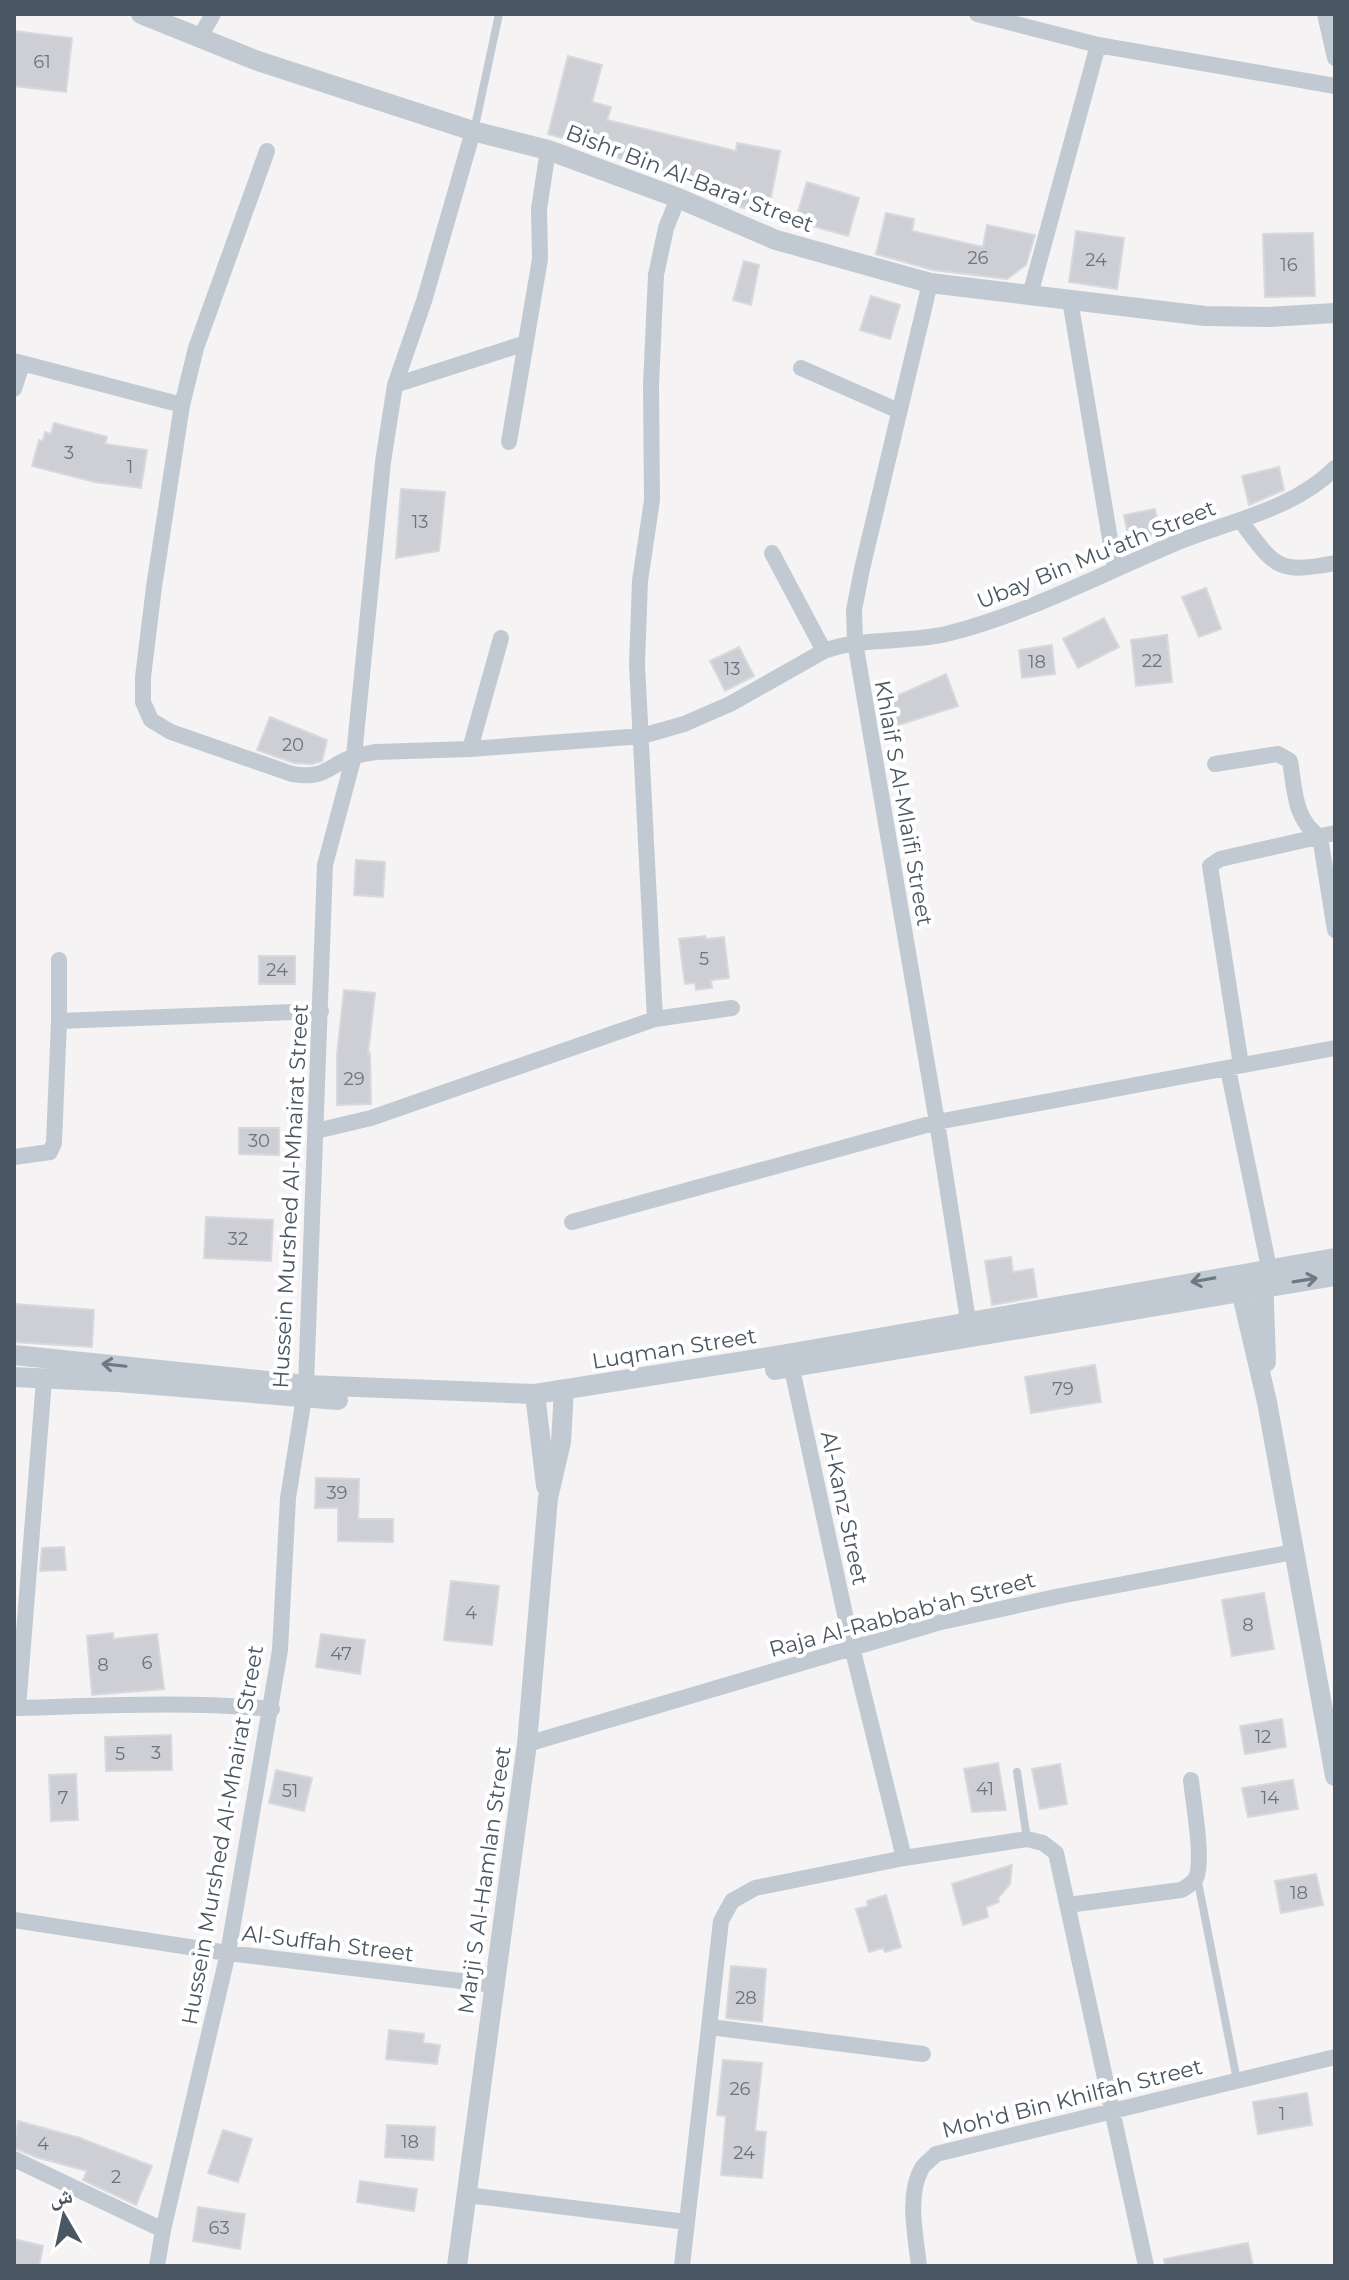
<svg xmlns="http://www.w3.org/2000/svg" width="1349" height="2280" font-family="Montserrat,'Noto Naskh Arabic',sans-serif">
<style>
.building{fill:#cdcfd5;stroke:#d7d9de;stroke-width:2}
.lines{fill:none;stroke-linecap:round;stroke-linejoin:round}
.service{stroke:#c1cad2;stroke-width:8}
.minor{stroke:#c1cad2;stroke-width:16}
.tertiary{stroke:#c1cad2;stroke-width:20}
.oneway{stroke:#6e7983}
.labels{text-anchor:middle;stroke-width:8;stroke-linejoin:round;paint-order:stroke}
.number-label{font-size:18px;fill:#6b747e}
.street-label{font-size:22px;fill:#4a5661;stroke:#fff}
</style>
<rect width="100%" height="100%" fill="#f5f3f3"/>
<path class="building" d="M14,31L72,38L66,92L14,86Z
M568,56L602,65L592,102L611,107L607,120L736,151L737,143L780,151L768,213L726,204L728,192L667,176L668,171L607,155L608,150L548,134Z
M807,182L859,198L848,236L795,221Z
M886,213L914,219L912,231L983,247L987,225L1035,235L1026,265L1007,279L933,270L876,254Z
M1076,231L1124,238L1117,289L1069,282Z
M1313,233L1315,296L1265,297L1263,234Z
M744,261L759,265L751,305L733,300Z
M871,296L900,305L890,339L860,330Z
M54,423L107,437L105,444L147,450L141,488L95,482L32,466L39,440L43,441L45,432L51,434Z
M1279,467L1284,490L1249,505L1242,476Z
M401,489L445,492L439,551L396,558Z
M1155,509L1160,534L1129,540L1124,515Z
M1206,588L1221,629L1199,637L1182,597Z
M1104,618L1119,647L1078,668L1063,639Z
M1167,635L1172,682L1136,686L1131,640Z
M1052,645L1055,674L1022,678L1019,650Z
M739,647L754,676L725,691L710,661Z
M946,674L958,706L892,727L886,708L892,698Z
M270,717L327,740L322,761L312,764L294,763L257,750Z
M356,860L385,862L383,897L354,895Z
M705,936L706,939L724,937L729,978L711,980L712,988L696,990L695,983L685,984L679,939Z
M259,956H295V984H259Z
M344,990L375,993L368,1054L370,1053L371,1104L337,1105V1055Z
M239,1128H279V1155L239,1154Z
M206,1217L273,1220L271,1261L204,1258Z
M1011,1257L1013,1272L1033,1269L1037,1297L992,1305L985,1261Z
M14,1304L94,1310L92,1347L14,1342Z
M1095,1365L1101,1402L1031,1413L1025,1377Z
M316,1478L359,1479L358,1519H393V1542L338,1541V1508H315Z
M64,1547L66,1570L40,1571L42,1548Z
M451,1581L499,1586L492,1645L444,1640Z
M1264,1593L1274,1649L1232,1656L1222,1600Z
M113,1633V1639L157,1634L164,1689L92,1695L87,1636Z
M321,1634L365,1640L360,1674L316,1667Z
M1282,1719L1286,1747L1245,1754L1240,1726Z
M171,1735L172,1770L106,1771L105,1737Z
M998,1763L1006,1810L972,1812L964,1769Z
M1060,1764L1067,1804L1040,1809L1032,1769Z
M276,1770L312,1778L304,1811L269,1803Z
M76,1774L78,1820L51,1821L49,1775Z
M1293,1780L1298,1809L1248,1817L1242,1788Z
M1012,1865L1010,1884L998,1898L999,1902L986,1907L988,1917L963,1925L952,1884Z
M1316,1874L1323,1905L1281,1913L1275,1881Z
M886,1895L901,1947L885,1952L883,1948L869,1952L856,1909L868,1906L867,1901Z
M731,1966L766,1969L762,2022L726,2018Z
M389,2030L424,2034L423,2043L440,2045L437,2064L386,2059Z
M723,2060L762,2063L755,2131L766,2132L762,2178L721,2175L726,2116L717,2115Z
M1307,2093L1312,2125L1258,2134L1253,2102Z
M18,2121L80,2138L152,2166L136,2205L83,2180L87,2171L36,2157L14,2148Z
M387,2125L435,2127L433,2160L385,2157Z
M223,2130L252,2139L238,2182L208,2173Z
M360,2181L417,2189L414,2211L357,2202Z
M198,2207L245,2214L240,2249L193,2241Z
M14,2239L43,2246L39,2266H14Z
M1248,2243L1253,2266H1165L1164,2259Z"/>
<g class="lines">
<path class="service" d="M474,131L499,14
M1017,1772L1027,1839
M1197,1877L1237,2080"/>
<path class="minor" d="M977,14L1098,45L1335,86
M1325,14L1335,58
M200,37L213,14
M267,151L196,348L182,405L154,587L143,677V702L151,720L171,732L292,774C328,780 328,764 356,756C362,754 370,753 376,752L470,749L642,736L684,724L730,704L824,651C864,636 908,644 950,633C1028,613 1097,576 1171,545C1226,521 1291,512 1335,468
M930,283L862,569L854,610L855,642L937,1122L970,1333
M1030,295L1098,45
M1070,300L1115,569
M14,361L182,405
M801,368L899,411
M395,385L526,343
M14,389L22,364
M509,442L540,259L539,209L548,150
M1240,520C1274,565 1275,575 1335,563
M772,553L824,651
M470,749L501,638
M1215,764L1278,754L1290,761C1295,790 1294,820 1320,837L1335,930
M59,960V1021
M655,1019L637,664L640,581L652,500L651,385L656,275L666,228L678,198
M1241,1065L1210,866L1220,859L1335,833
M1228,1069L1269,1268
M316,1131L371,1118L655,1019L732,1008
M14,1157L50,1152L54,1143L59,1021L321,1011
M572,1222L937,1122L1335,1048
M789,1355L852,1647L904,1858
M14,1708C100,1706 185,1701 272,1709
M18,1708L44,1380
M527,1744L937,1623L1060,1596L1293,1552
M1068,1905L1181,1890C1187,1887 1192,1884 1196,1878C1204,1860 1193,1801 1191,1780
M14,1920L228,1953L494,1985
M710,2027L923,2054
M14,2159L163,2230
M467,2195L687,2222
M157,2266L163,2230L228,1953L280,1650L288,1498L306,1385L325,865L354,756L383,462L395,385L424,301L473,131
M682,2266L721,1921L732,1901L755,1888L904,1858L1027,1839L1043,1843L1056,1853L1146,2266
M919,2266C916,2237 906,2195 922,2168C925,2163 932,2159 936,2154L1335,2057"/>
<path class="tertiary" d="M141,14L255,60L473,131L548,150L678,198L776,240L930,283L1205,316L1268,317L1335,313
M1263,1274L1266,1362
M1238,1278L1267,1402L1335,1776
M14,1355L306,1385L535,1394L788,1354L1335,1258
M775,1370L1335,1276
M14,1377L118,1382L338,1400
M535,1394L546,1486
M457,2266L527,1744L548,1498L561,1442L564,1389"/>
</g>
<defs><path id="oneway-shaft" d="M-6 0H5M1.5-3L5.5 0L1.5 3" fill="none" stroke-width="1.6" stroke-linecap="round" stroke-linejoin="round" transform="scale(2)"/></defs>
<g class="oneway">
<use href="#oneway-shaft" transform="translate(1203 1280) rotate(170)"/>
<use href="#oneway-shaft" transform="translate(1305 1280) rotate(-9)"/>
<use href="#oneway-shaft" transform="translate(114 1365) rotate(-174)"/>
</g>
<g class="labels">
<g class="number-label">
<text x="42" y="68">61</text>
<text x="978" y="264">26</text>
<text x="1096" y="266">24</text>
<text x="1289" y="271">16</text>
<text x="69" y="459">3</text>
<text x="130" y="473">1</text>
<text x="420" y="528">13</text>
<text x="1152" y="667">22</text>
<text x="1037" y="668">18</text>
<text x="732" y="675">13</text>
<text x="293" y="751">20</text>
<text x="704" y="965">5</text>
<text x="277" y="976">24</text>
<text x="354" y="1085">29</text>
<text x="259" y="1147">30</text>
<text x="238" y="1245">32</text>
<text x="1063" y="1395">79</text>
<text x="337" y="1499">39</text>
<text x="471" y="1619">4</text>
<text x="1248" y="1631">8</text>
<text x="341" y="1660">47</text>
<text x="147" y="1669">6</text>
<text x="103" y="1671">8</text>
<text x="1263" y="1743">12</text>
<text x="156" y="1759">3</text>
<text x="120" y="1760">5</text>
<text x="985" y="1795">41</text>
<text x="290" y="1797">51</text>
<text x="63" y="1804">7</text>
<text x="1270" y="1804">14</text>
<text x="1299" y="1899">18</text>
<text x="746" y="2004">28</text>
<text x="740" y="2095">26</text>
<text x="1282" y="2120">1</text>
<text x="410" y="2148">18</text>
<text x="43" y="2150">4</text>
<text x="744" y="2159">24</text>
<text x="116" y="2183">2</text>
<text x="219" y="2234">63</text>
</g>
<g class="street-label">
<text transform="translate(690 178) rotate(21)" y="8">Bishr Bin Al-Bara‘ Street</text>
<text transform="translate(1096 554) rotate(-22)" y="8">Ubay Bin Mu‘ath Street</text>
<text transform="translate(904 803) rotate(80)" y="8">Khlaif S Al-Mlaifi Street</text>
<text transform="translate(290 1196) rotate(-87)" y="8">Hussein Murshed Al-Mhairat Street</text>
<text transform="translate(674 1348) rotate(-9)" y="8">Luqman Street</text>
<text transform="translate(845 1508) rotate(78)" y="8">Al-Kanz Street</text>
<text transform="translate(902 1614) rotate(-15)" y="8">Raja Al-Rabbab‘ah Street</text>
<text transform="translate(222 1835) rotate(-80)" y="8">Hussein Murshed Al-Mhairat Street</text>
<text transform="translate(484 1880) rotate(-82)" y="8">Marji S Al-Hamlan Street</text>
<text transform="translate(328 1943) rotate(7)" y="8">Al-Suffah Street</text>
<text transform="translate(1072 2098) rotate(-14)" y="8">Moh'd Bin Khilfah Street</text>
</g>
</g>
<rect width="1349" height="2280" fill="none" stroke="#4a5661" stroke-width="32"/>
<g transform="translate(64 2216) rotate(351)" stroke="#ffffff" stroke-width="6" paint-order="stroke">
<path d="M0-6L14 30L0 20L-14 30Z" fill="#4a5661"/>
<text y="-12" font-size="22" font-weight="bold" text-anchor="middle" fill="#4a5661">ش</text>
</g>
</svg>
